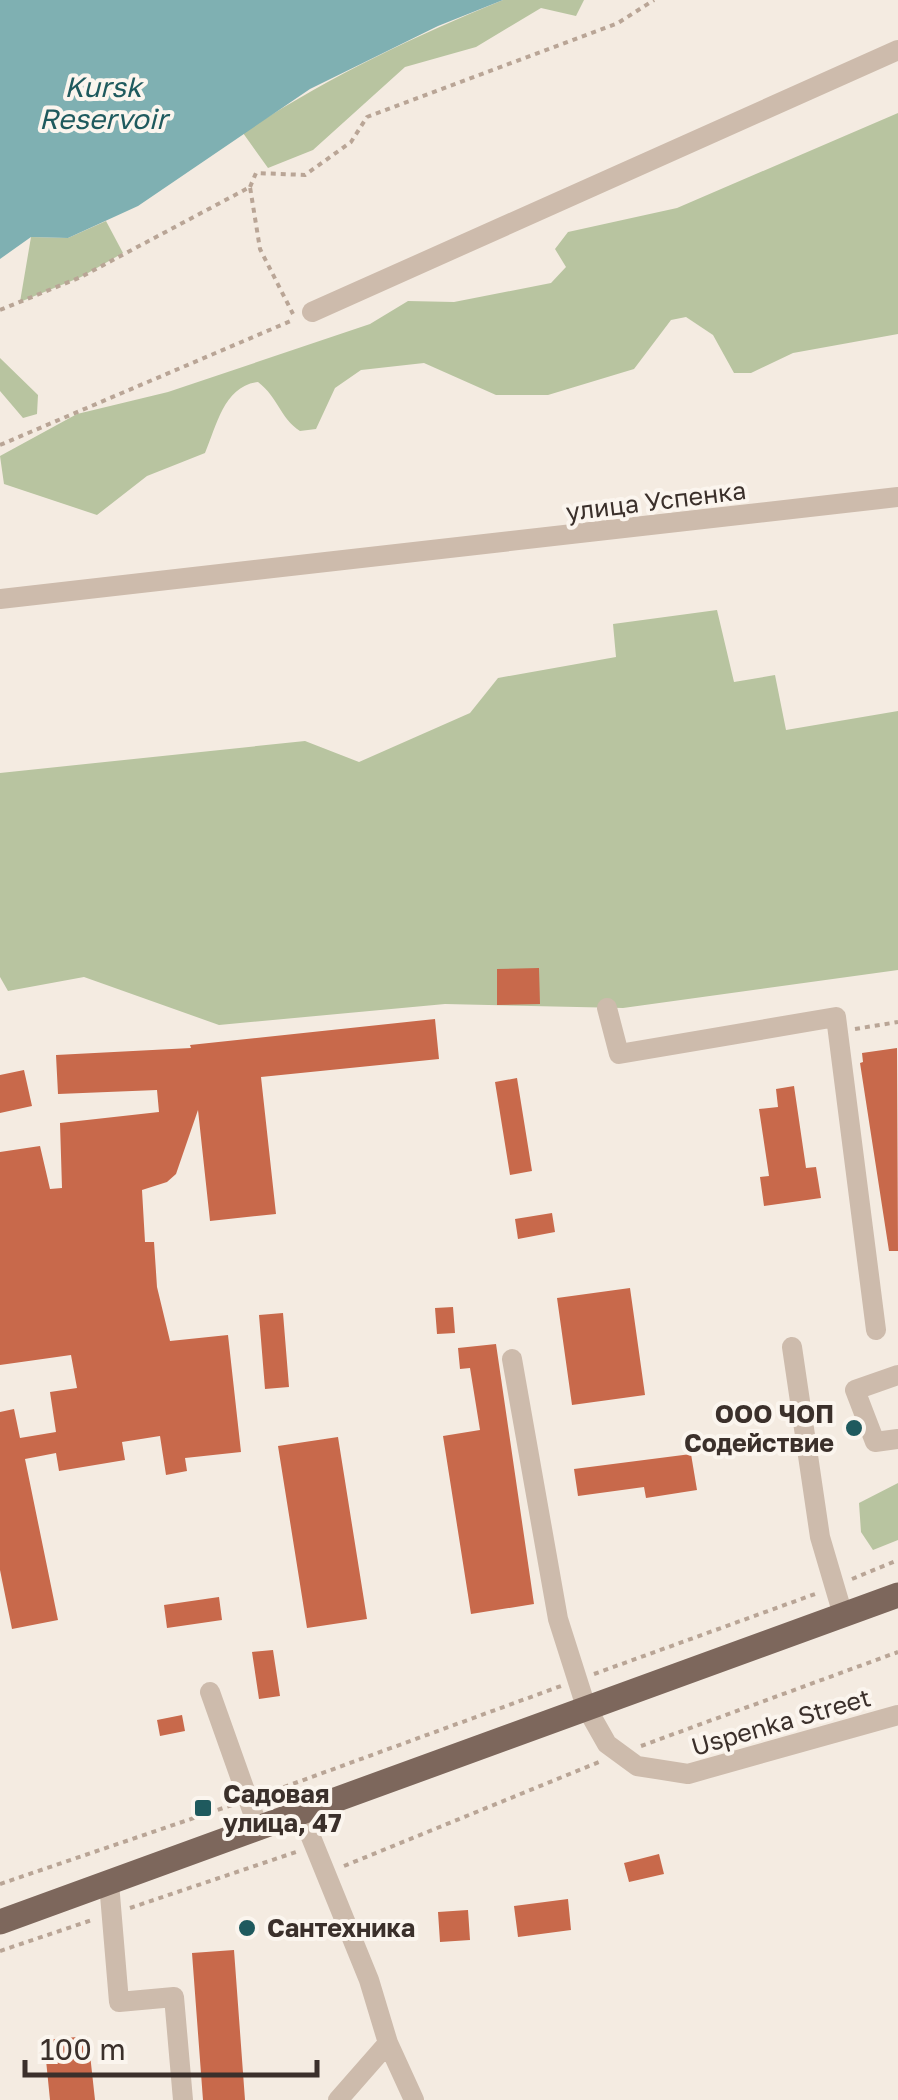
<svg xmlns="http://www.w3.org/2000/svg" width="898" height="2100" font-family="'Golos Text',sans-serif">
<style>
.green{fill:#b8c4a0}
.water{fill:#7fb0b2}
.building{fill:#c8694b}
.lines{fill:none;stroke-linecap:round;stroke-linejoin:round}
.path{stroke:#b9a596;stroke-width:4;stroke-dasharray:5 5;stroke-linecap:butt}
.minor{stroke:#cdbbac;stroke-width:20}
.major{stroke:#7d675c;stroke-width:25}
.poi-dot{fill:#1f5a5e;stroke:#fbf5ee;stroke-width:4}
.labels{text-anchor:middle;stroke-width:8;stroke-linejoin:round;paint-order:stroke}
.street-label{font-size:25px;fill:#3b302b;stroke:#fbf5ee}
.poi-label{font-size:25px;font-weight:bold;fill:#3b302b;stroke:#fbf5ee;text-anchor:start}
.water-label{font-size:28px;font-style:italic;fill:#1f5a5e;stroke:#fbf5ee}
</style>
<rect width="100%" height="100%" fill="#f4ebe1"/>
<path class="green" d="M503,0H584L576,16L541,8L476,47L405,67L313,150L268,168L243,133C325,79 412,37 503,0Z
M898,113V334L793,353L751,373H734L713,335L686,317L671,320L634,369L548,395H496L424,363L361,370L335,388L316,429L300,431C280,418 278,397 258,382C224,386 217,425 205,453L147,476L97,515L4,484L0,456L77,414L168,392L370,324L408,301L454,302L551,283L566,267L555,249L568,232L677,208Z
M106,221L123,253L81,277L20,302L31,237L68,238Z
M0,358L38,395L37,414L23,418L0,391Z
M717,610L734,682L775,675L786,730L898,711V970L623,1008L445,1004L219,1025L84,977L8,991L0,977V773L305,741L359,762L470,713L498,678L616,657L613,624Z
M898,1483V1540L873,1550L861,1532L859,1503Z"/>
<path class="water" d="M0,0H503L438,26L310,89L138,206L68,238L31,237L0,259Z"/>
<path class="building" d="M539,968L540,1004L497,1005V969Z
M435,1019L439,1059L261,1077L276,1214L210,1221L198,1110L176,1174L167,1182L142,1190L145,1242H154L157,1287L170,1341L228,1335L241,1452L185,1458L187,1471L166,1475L160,1436L122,1442L125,1460L59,1471L56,1453L25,1459L58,1620L12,1629L0,1570V1412L14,1409L20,1438L56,1432L50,1392L77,1388L71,1355L0,1365V1152L40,1146L50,1189L62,1188L60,1123L159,1112L157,1090L58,1094L56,1055L191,1048L190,1045Z
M897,1048L898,1251H889L860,1063L863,1062L862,1053Z
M24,1070L32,1106L0,1113V1075Z
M517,1078L532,1171L510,1175L495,1082Z
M794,1086L806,1168L816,1167L821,1198L764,1206L760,1177L769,1176L759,1109L778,1107L776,1089Z
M552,1213L555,1232L518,1239L515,1219Z
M630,1288L645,1395L572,1405L557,1298Z
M453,1307L455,1333L437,1334L435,1308Z
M283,1313L289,1387L265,1389L259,1315Z
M496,1344L534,1604L471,1614L443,1436L480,1430L470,1368L460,1369L458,1348Z
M338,1437L367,1619L307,1628L278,1446Z
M691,1454L697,1490L646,1498L644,1487L578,1496L574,1469Z
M219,1597L222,1620L167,1628L164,1605Z
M273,1650L280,1696L259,1699L252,1652Z
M182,1715L185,1731L160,1736L157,1720Z
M659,1854L664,1874L629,1882L624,1863Z
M568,1899L571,1930L518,1937L514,1906Z
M468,1910L470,1940L440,1942L438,1912Z
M234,1950L245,2100H203L192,1953Z
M88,2036L95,2100H50L44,2040Z"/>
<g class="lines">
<path class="path" d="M250,187L256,173L305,175L351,142L367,117L618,23L654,0
M0,310L81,277L250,187L260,249L293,314
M0,445L293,320
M855,1029L898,1022
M852,1579L898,1560
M594,1674L815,1594
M641,1746L898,1652
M265,1794L561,1686
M344,1866L599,1762
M0,1884L232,1805
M130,1908L296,1852
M0,1951L92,1920"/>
<path class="minor" d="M312,312L898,50
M0,599L898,497
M607,1008L619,1054L836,1017L876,1330
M792,1347L820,1537L843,1615
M512,1359L558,1619L586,1707L607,1744L637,1766L688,1774L898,1715
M898,1375L855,1390L875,1442L898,1439
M210,1692L259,1830
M302,1815L369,1980L388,2043L338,2100
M109,1883L119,2002L174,1997L183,2100
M388,2043L414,2100"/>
<path class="major" d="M0,1922L898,1595"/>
</g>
<g class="poi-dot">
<circle cx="854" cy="1428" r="10"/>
<rect x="193" y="1798" width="20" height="20" rx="5"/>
<circle cx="247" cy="1928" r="10"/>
</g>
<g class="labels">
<g class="street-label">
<text transform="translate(656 501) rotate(-7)" y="9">улица Успенка</text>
<text transform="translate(781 1722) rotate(-16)" y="9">Uspenka Street</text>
</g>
<g class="poi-label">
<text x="834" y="1423" text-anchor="end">ООО ЧОП<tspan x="834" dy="29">Содействие</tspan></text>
<text x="223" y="1803">Садовая<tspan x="223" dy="29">улица, 47</tspan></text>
<text x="267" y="1937">Сантехника</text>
</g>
<g class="water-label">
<text x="103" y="97">Kursk<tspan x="103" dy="32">Reservoir</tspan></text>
</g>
</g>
<path d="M25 2060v15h292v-15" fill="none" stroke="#3b302b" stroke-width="5"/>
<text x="40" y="2060" font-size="30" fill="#3b302b" stroke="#fbf5ee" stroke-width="8" paint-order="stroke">100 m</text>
</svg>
